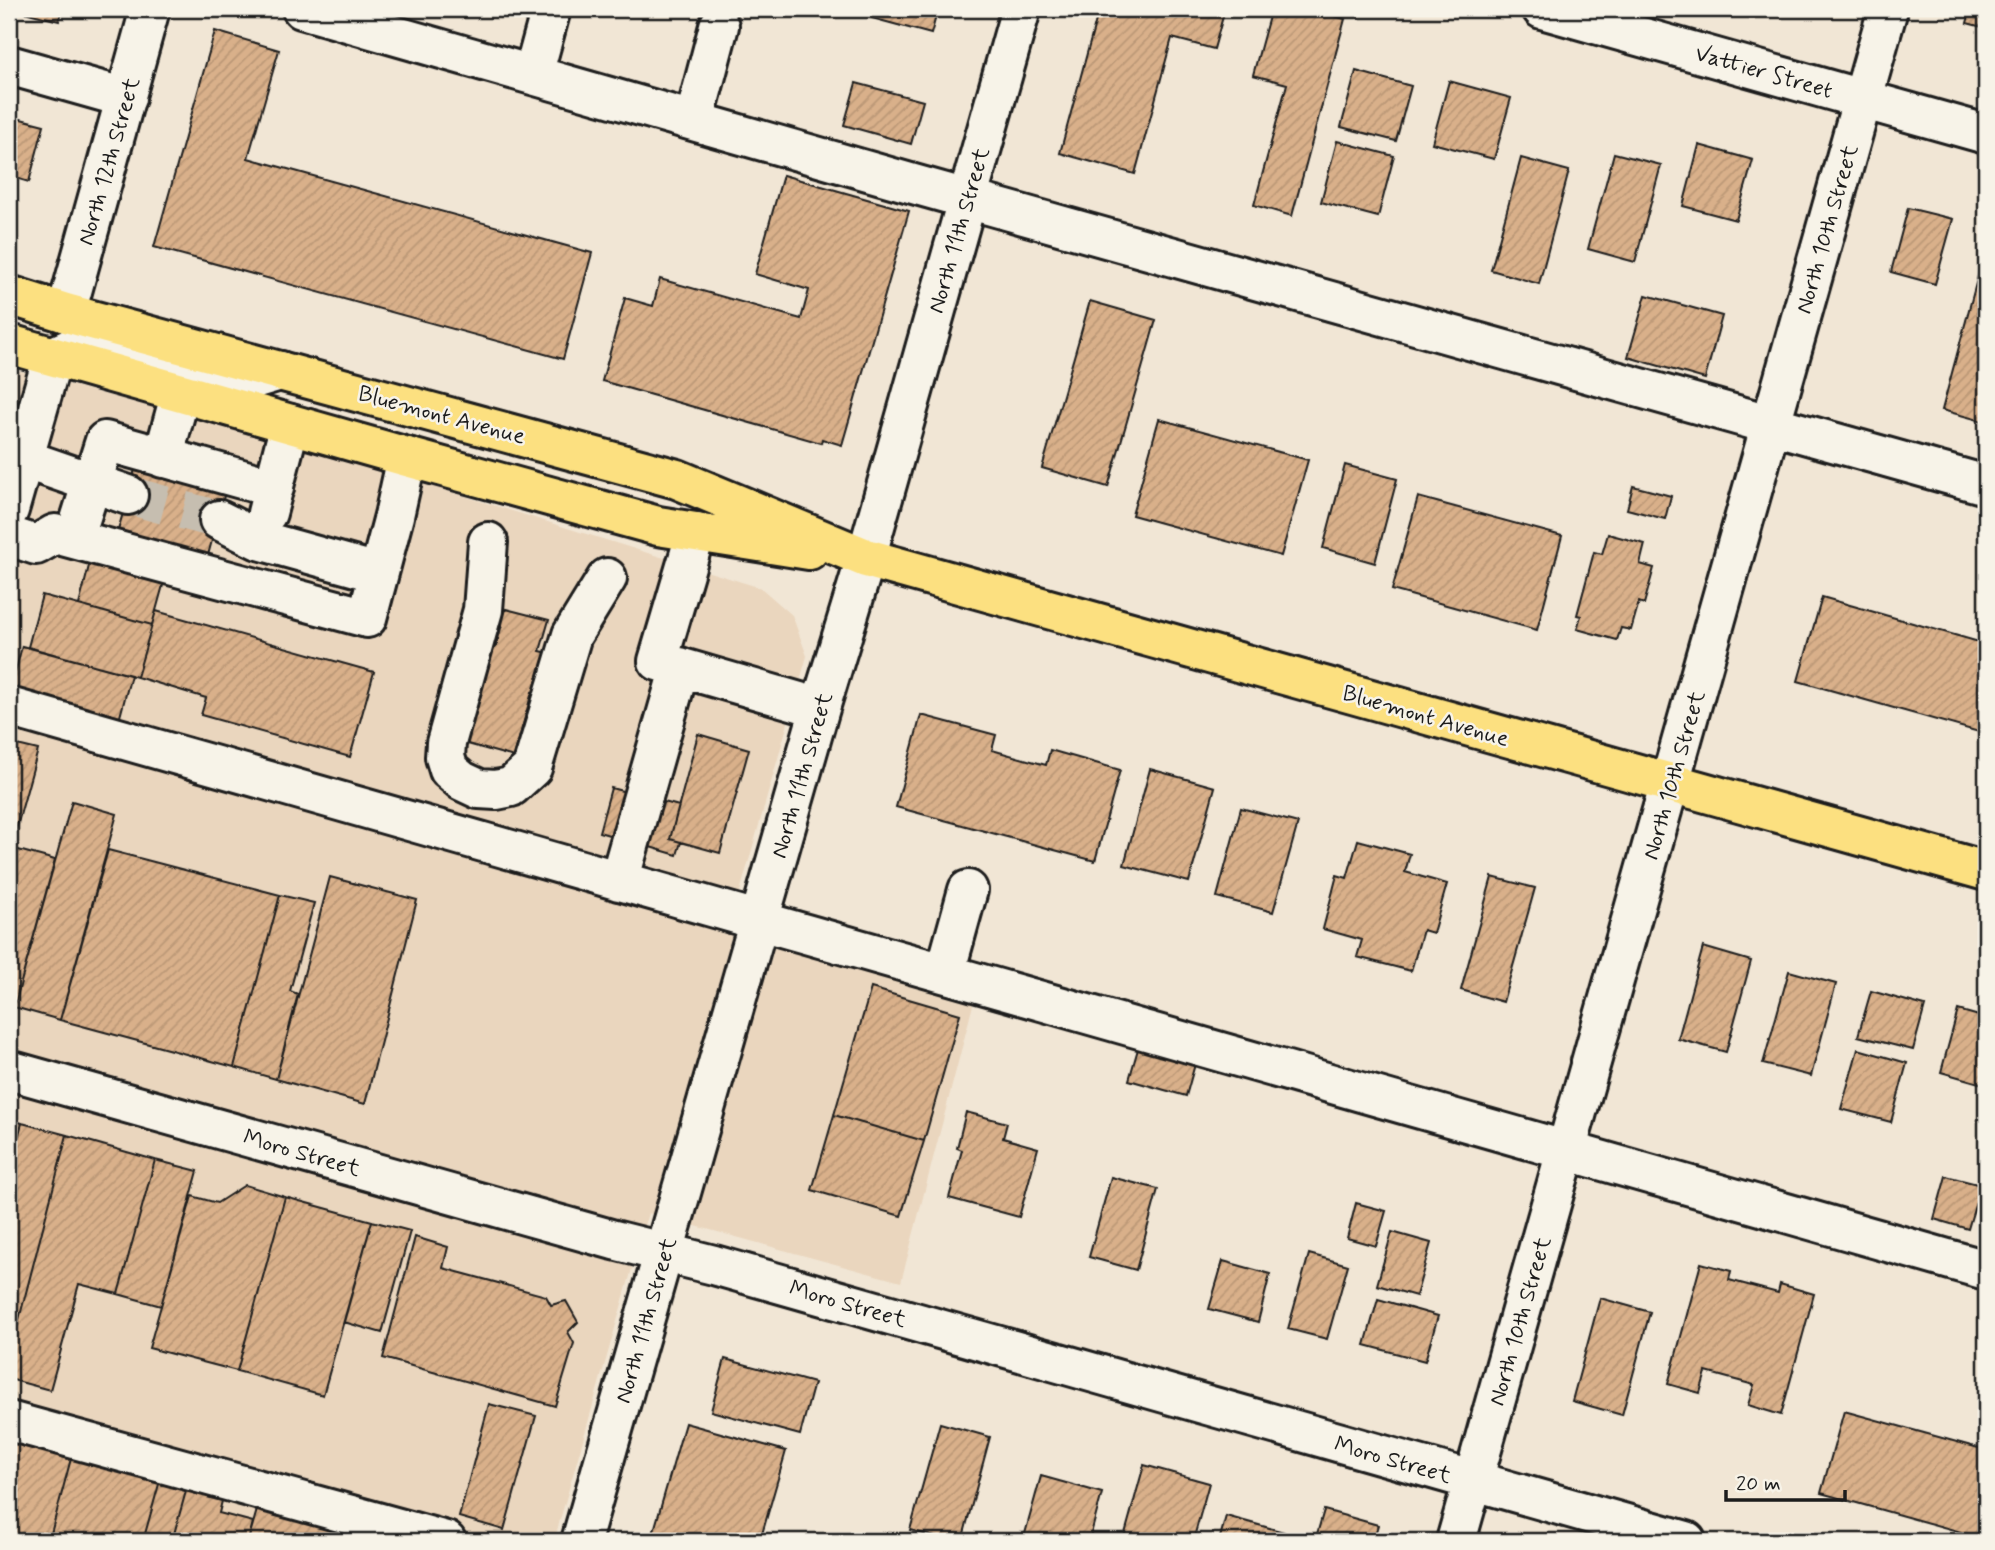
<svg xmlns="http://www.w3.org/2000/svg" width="1995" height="1550" font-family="Mynerve,sans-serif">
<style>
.built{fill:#ead6be}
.building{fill:url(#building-hatch);stroke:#1c1c1c;stroke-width:2}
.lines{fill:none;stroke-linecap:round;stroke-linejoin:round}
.minor-tunnel{stroke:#c6beb0;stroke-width:38;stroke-dasharray:38 19;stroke-linecap:butt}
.minor-casing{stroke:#1c1c1c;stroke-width:44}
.major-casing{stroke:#1c1c1c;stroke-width:44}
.minor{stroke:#f7f3e8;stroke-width:38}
.major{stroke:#fce080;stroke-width:38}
.labels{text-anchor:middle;stroke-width:5;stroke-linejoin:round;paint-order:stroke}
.street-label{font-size:23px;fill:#1c1c1c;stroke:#f7f3e8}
</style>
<defs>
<pattern id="building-hatch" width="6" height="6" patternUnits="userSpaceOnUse" patternTransform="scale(1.75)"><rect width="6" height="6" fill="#d9b08a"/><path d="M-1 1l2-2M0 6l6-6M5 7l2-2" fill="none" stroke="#ba9776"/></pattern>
</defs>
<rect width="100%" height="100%" fill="#f1e6d5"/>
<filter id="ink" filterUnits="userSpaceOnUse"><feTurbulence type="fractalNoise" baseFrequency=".0143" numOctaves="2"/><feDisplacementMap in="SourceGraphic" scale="14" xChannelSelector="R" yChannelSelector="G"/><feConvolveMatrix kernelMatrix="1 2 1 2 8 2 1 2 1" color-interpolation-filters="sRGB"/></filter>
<g filter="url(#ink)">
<path class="built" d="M9,368L367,466L761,588L792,615L807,656L730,927L975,997L901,1282L648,1213L554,1541H9Z"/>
<path class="building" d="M13,9H63L59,21Z
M875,9H938L931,34L872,18Z
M1099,9H1225L1214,49L1172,38L1135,174L1060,153Z
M1271,9H1308L1345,19L1292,216L1254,205L1287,84L1253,75Z
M1971,9H1986V28L1967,23Z
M215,31L279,50L248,158L592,253L563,359L154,247Z
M1356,71L1411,86L1396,141L1341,127Z
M1449,81L1511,98L1494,159L1432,143Z
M856,83L923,101L911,144L844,125Z
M9,116L44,125L29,182L9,176Z
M1337,141L1394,156L1378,217L1321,202Z
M1699,145L1753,160L1736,220L1683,206Z
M1614,153L1661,165L1635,262L1588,249Z
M1521,158L1569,171L1539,284L1491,270Z
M783,175L909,211L842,445L822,439L821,443L602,381L625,298L653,306L660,279L801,319L809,290L755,274Z
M1908,208L1953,219L1935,284L1891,272Z
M1986,246V422L1942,410Z
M1646,295L1722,316L1705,379L1628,357Z
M1090,301L1156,320L1108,487L1042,468Z
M1159,419L1308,460L1281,556L1132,515Z
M139,455L228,481L204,570L114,545Z
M1345,465L1397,479L1375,563L1323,548Z
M1633,486L1671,496L1665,519L1627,509Z
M1418,497L1562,536L1537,630L1392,590Z
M1608,534L1645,544L1640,564L1654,568L1644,604L1639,602L1631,630L1621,628L1617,640L1577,629L1581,616L1577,615L1594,552L1602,554Z
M91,558L165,578L152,625L79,605Z
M42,595L152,625L137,677L28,647Z
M1822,597L1986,644V734L1798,681Z
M506,609L549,620L540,651L549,653L537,693L532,692L514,757L464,743L492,646L496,647Z
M156,611L374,672L350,757L201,715L206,698L137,677Z
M22,646L131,675L117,728L9,697Z
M921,715L996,735L992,750L1046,765L1050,750L1120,770L1095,861L896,807Z
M698,734L749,749L720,853L670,839Z
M9,743L38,750L11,848L9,847Z
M1150,769L1215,787L1189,882L1124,865Z
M611,788L679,806L670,839L681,842L677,855L599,832Z
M72,801L117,814L60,1020L14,1007Z
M1241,808L1298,823L1273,912L1217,897Z
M1358,840L1410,854L1405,872L1447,884L1433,933L1423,930L1411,971L1357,957L1362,940L1323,929L1337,875L1347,878Z
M11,848L55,860L14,1007L9,1006V855Z
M108,850L280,895L234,1067L60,1020Z
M330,877L417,900L365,1104L276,1079Z
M1492,877L1535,888L1503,1002L1461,990Z
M280,895L314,903L290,991L298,994L276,1079L234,1067Z
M1703,947L1751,961L1726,1052L1678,1039Z
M1789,971L1836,984L1811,1076L1763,1064Z
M871,988L960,1014L924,1141L834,1115Z
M1871,991L1925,1006L1913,1050L1858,1036Z
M1958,1010L1986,1018V1085L1941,1072Z
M1140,1042L1197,1057L1186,1096L1129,1080Z
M1858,1049L1907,1063L1891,1122L1841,1109Z
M966,1112L1007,1123L1003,1138L1038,1148L1019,1217L949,1198L962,1150L957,1148Z
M834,1115L924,1141L901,1216L812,1190Z
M9,1119L22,1123L9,1172Z
M22,1123L67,1135L9,1358V1172Z
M67,1135L155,1160L118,1294L79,1284L50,1390L9,1379V1358Z
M155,1160L198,1171L161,1306L118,1294Z
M1946,1176L1981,1185L1968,1229L1934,1219Z
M1111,1177L1158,1189L1136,1270L1089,1257Z
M245,1185L285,1197L237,1371L149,1348L192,1196L217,1203Z
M285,1197L372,1221L323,1395L237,1371Z
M1356,1203L1386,1211L1376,1246L1347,1238Z
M372,1221L410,1231L382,1333L344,1322Z
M1392,1232L1431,1243L1416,1296L1377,1285Z
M415,1237L448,1247L443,1268L546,1296L551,1305L566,1301L578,1322L568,1332L574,1343L555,1406L383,1358Z
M1309,1254L1348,1265L1327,1339L1288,1329Z
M1223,1261L1270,1274L1258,1322L1209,1309Z
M1701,1263L1731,1271L1729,1280L1778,1293L1780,1284L1814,1294L1781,1415L1748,1405L1754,1385L1706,1372L1700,1393L1668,1384Z
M1600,1298L1650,1312L1622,1415L1572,1401Z
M1378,1299L1438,1316L1425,1361L1365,1345Z
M725,1359L814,1383L800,1435L711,1411Z
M489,1404L536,1416L504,1530L459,1517Z
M1844,1411L1986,1450V1539L1821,1493Z
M685,1423L786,1451L760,1541H651Z
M940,1423L990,1437L962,1541H949L910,1530Z
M9,1433L73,1451L49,1541H9Z
M73,1451L161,1477L143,1541H49Z
M1144,1465L1209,1483L1193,1541H1123Z
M1041,1476L1102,1493L1089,1541H1023Z
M161,1477L188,1484L172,1541H143Z
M188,1484L224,1493L219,1513L253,1522L248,1541H172Z
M259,1503L342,1525L338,1541H248Z
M1324,1510L1378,1525L1373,1541H1315Z
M1226,1516L1284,1532L1281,1541H1219Z
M342,1525L349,1527L345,1541H338Z"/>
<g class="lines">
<path class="minor-tunnel" d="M128,495L219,520"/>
<g class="minor-casing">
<path id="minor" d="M302,9L917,185L1986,485
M1542,9L1986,134
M9,65L126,98
M533,75L551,9
M694,121L719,26
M66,313L150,9
M163,458L181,392
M24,459L128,495
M9,510L53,356L80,344L233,385L280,371
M267,513L290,424
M219,520L259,540L378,573
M696,532L658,661L820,708
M9,536L36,545L55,534L367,618L394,516L407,457
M74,539L105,441L274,488
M488,542L483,610L446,743L445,757L449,770L462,781L479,789L496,790L511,787L532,768L572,635L607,578
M9,707L1986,1270
M619,881L680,667
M945,973L968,890
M9,1070L614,1240L714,1265L1686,1541
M9,1421L446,1541
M581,1541L820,708L866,558L1021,9
M1456,1541L1888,9"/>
</g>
<g class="major-casing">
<path id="major" d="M9,295L66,313L677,479L866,558L1986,871
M9,344L407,457L658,526L809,550"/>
</g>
<use href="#minor" class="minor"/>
<use href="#major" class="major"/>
</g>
</g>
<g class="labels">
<g class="street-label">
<text transform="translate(1764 71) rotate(16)" y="8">Vattier Street</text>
<text transform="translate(108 161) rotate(-74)" y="8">North 12th Street</text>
<text transform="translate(1826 229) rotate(-74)" y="8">North 10th Street</text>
<text transform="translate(958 230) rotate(-74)" y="8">North 11th Street</text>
<text transform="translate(442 414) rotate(15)" y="8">Bluemont Avenue</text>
<text transform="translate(1426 715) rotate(16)" y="8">Bluemont Avenue</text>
<text transform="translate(801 775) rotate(-74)" y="8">North 11th Street</text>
<text transform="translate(1673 775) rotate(-74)" y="8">North 10th Street</text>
<text transform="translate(302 1152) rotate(16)" y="8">Moro Street</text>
<text transform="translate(848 1303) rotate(16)" y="8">Moro Street</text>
<text transform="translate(645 1320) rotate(-74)" y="8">North 11th Street</text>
<text transform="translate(1519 1321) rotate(-74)" y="8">North 10th Street</text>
<text transform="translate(1393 1459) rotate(16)" y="8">Moro Street</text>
</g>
</g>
<rect width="1995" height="1550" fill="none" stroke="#f7f3e8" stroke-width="35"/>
<rect x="18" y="18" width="1960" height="1515" fill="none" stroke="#1c1c1c" stroke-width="2.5" filter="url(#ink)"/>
<path d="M1726 1490v10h119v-10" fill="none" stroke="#1c1c1c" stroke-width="3.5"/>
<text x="1736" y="1490" font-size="21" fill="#1c1c1c" stroke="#f7f3e8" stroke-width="5" paint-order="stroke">20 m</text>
</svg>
